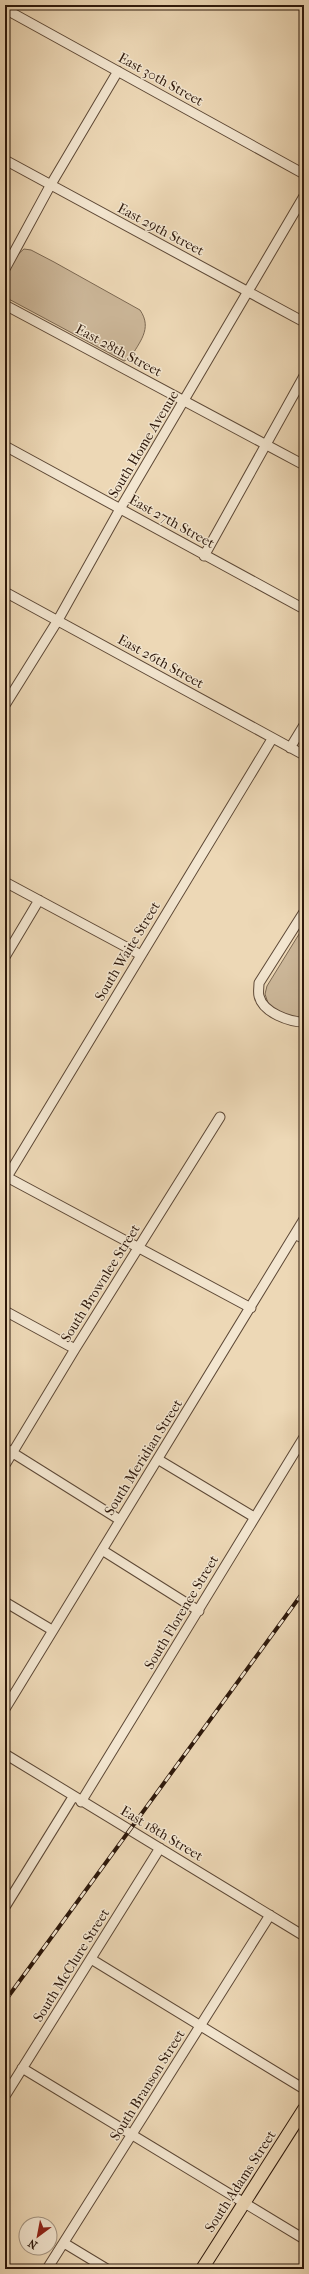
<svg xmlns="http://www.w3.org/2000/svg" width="309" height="2274" font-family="'IM FELL French Canon',serif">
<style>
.park{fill:#ccb799;stroke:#7c6852}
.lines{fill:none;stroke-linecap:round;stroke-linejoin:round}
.minor-casing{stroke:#5d4836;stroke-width:11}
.major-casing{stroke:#2d180b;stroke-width:14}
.minor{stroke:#f3e6d0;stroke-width:9}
.major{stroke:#edd8b6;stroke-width:12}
.rail-casing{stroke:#2d180b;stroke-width:4}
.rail{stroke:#f3e6d0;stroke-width:2.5;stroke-dasharray:8;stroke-linecap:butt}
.labels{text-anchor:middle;stroke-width:3;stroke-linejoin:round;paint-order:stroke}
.street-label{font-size:14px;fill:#2d180b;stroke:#f3e6d0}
</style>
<rect width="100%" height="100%" fill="#edd8b6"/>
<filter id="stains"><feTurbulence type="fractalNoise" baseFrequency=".005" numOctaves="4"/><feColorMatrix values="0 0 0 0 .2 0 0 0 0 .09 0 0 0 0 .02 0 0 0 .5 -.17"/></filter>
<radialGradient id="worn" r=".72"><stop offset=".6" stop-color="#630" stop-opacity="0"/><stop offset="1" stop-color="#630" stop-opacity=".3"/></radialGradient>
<path class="park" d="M24,249L31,250L54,262L140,310C153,329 139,342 130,359L124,361L5,297C5,281 10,259 24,249Z
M304,926V1018L294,1020L269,1006L265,994L267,986Z"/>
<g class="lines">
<g class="minor-casing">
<path id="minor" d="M5,9L304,174
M5,160L304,322
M5,269L50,186L118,71
M5,305L304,465
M5,446L304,609
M204,556L304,376
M5,592L304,755
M5,705L58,620L120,509L304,196
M290,748L304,725
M5,882L141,955
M304,912L259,983C259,987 258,993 259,996C263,1013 290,1022 304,1022
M5,957L39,900
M5,1176L251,1308
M7,1177L272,739
M295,1234L304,1239
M5,1311L75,1349
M5,1448L120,1520
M159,1460L254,1517
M5,1465L75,1349L220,1117
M102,1550L199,1611
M5,1602L52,1630
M5,1709L304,1219
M5,1754L304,1936
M81,1802L304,1437
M5,1907L73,1797
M91,1959L304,2089
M22,2068L304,2239
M5,2096L160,1848
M64,2243L107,2269
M47,2269L270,1915"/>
</g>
<g class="major-casing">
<path id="major" d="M202,2269L304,2109"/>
</g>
<use href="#minor" class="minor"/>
<use href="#major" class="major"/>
<g class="rail-casing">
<path id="rail" d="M5,2001L304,1591"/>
</g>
<use href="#rail" class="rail"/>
</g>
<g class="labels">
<g class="street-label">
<text transform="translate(161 79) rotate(29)" y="5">East 30th Street</text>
<text transform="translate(161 229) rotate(28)" y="5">East 29th Street</text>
<text transform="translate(119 350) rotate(28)" y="5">East 28th Street</text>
<text transform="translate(143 444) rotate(-59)" y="5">South Home Avenue</text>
<text transform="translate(172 521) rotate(29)" y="5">East 27th Street</text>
<text transform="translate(161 661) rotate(29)" y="5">East 26th Street</text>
<text transform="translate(127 951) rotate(-59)" y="5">South Waite Street</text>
<text transform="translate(100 1283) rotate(-58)" y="5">South Brownlee Street</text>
<text transform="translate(143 1457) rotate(-58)" y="5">South Meridian Street</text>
<text transform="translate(181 1612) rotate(-59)" y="5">South Florence Street</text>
<text transform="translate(162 1833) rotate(31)" y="5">East 18th Street</text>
<text transform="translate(71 1965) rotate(-58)" y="5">South McClure Street</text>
<text transform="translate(147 2085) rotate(-58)" y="5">South Branson Street</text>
<text transform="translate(240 2181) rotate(-57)" y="5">South Adams Street</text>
</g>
</g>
<rect width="309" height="2274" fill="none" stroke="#edd8b6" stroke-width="20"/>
<rect x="6" y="6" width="297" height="2262" fill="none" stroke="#2d180b" stroke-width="2"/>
<rect x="10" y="10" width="289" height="2254" fill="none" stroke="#2d180b"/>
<g transform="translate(38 2236) rotate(212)"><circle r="19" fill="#f3e6d0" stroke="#a49481"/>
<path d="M0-3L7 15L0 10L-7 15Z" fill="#8f2418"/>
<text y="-6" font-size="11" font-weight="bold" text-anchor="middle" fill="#2d180b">N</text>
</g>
<rect width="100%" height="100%" filter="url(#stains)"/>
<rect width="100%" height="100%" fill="url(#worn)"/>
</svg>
